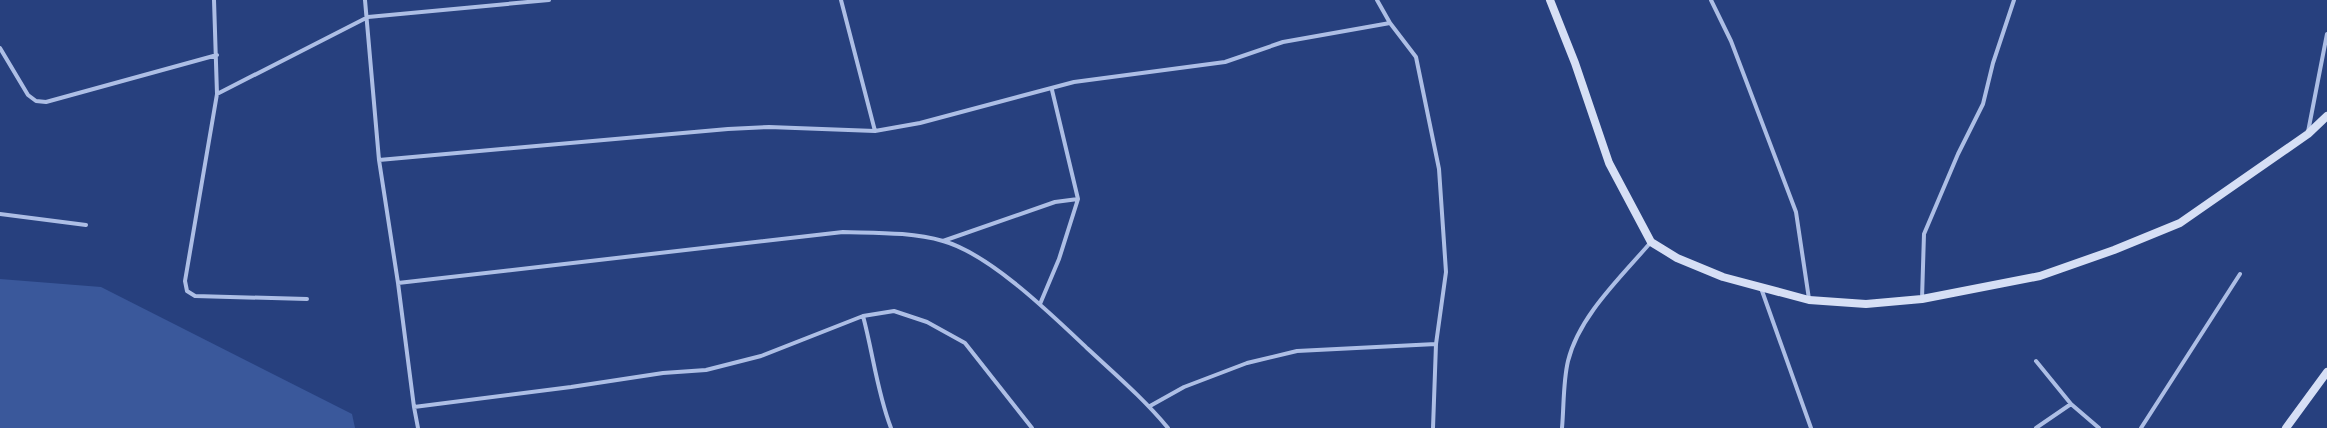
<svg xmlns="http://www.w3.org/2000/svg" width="2327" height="428" font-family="'Open Sans',sans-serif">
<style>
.green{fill:#3a589b}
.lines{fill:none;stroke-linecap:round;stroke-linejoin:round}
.street{stroke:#adbee5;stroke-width:4}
.secondary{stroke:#d6dff5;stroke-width:8}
</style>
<rect width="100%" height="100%" fill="#27407e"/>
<path class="green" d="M0,279L101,287L352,414L355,428H0Z"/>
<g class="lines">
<path class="street" d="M214,0L217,94L185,281L187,291L195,296L307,299
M365,0L379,160L398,283L414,407L571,387L663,373L706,370L761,356L863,316L894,311L927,322L965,343L1032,428
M841,0L875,131
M1377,0L1390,23L1416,57L1439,169L1446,272L1436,344L1433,428
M1711,0L1731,41L1796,212L1809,299
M0,48L28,95L36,101L46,102L217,55
M217,94L368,17L549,0
M2308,132L2327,34
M379,160L728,129L769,127L875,131L920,123L1074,82L1225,62L1283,42L1390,23
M0,214L86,225
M943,241L1055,202L1078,199
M398,283L843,232C876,233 912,232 943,241C990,254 1052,315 1088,349C1116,375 1144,399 1168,428
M1761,288L1811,428
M1922,299L1924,234L1958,154L1983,104L1993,63L2014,0
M1040,304L1059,259L1078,199L1052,90
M863,316C873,353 877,392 891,428
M2036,361L2071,404L2099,428
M1150,406L1184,387L1247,363L1297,351L1436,344
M414,407L418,428
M1562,428C1564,406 1563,382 1568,361C1579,316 1621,277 1651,242
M2036,428L2071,404
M2141,428L2240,274"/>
<path class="secondary" d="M1550,0L1575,63L1609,163L1651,242L1677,258L1723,277L1809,300L1866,304L1922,299L2040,276L2114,250L2180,223L2308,134L2327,116
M2286,428L2327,372"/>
</g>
</svg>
